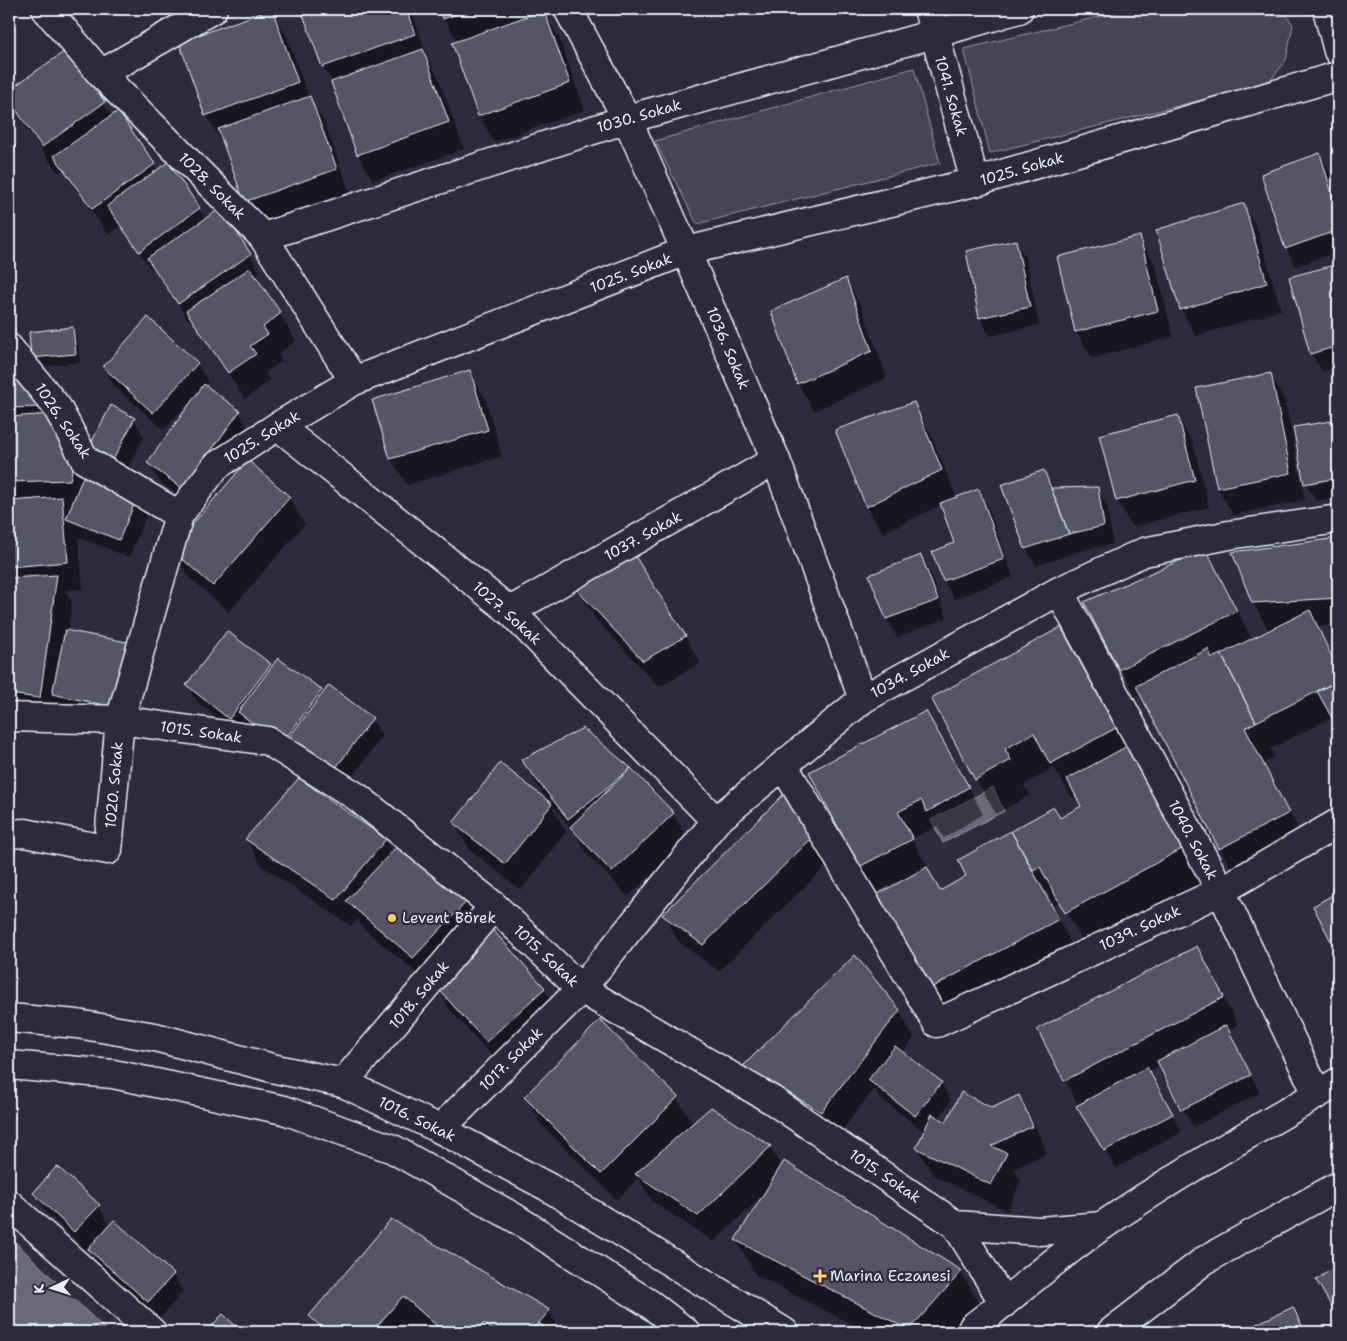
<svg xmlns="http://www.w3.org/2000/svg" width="1347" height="1341" font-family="'Shantell Sans',sans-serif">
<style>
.green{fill:#464455;stroke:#979aa6}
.water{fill:#696978;stroke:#9c9fab}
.shadow{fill:#0007;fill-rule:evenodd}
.building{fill:#575565;stroke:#e8f1f8}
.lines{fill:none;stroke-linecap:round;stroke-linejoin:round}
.street-casing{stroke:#e8f1f8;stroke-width:31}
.secondary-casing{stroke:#e8f1f8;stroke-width:31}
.street{stroke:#2f2a3d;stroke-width:28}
.secondary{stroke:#2f2a3d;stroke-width:28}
.poi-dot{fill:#ffd166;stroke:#2f2a3d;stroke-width:2}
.labels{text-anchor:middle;stroke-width:4.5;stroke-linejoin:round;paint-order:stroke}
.street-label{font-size:15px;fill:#e8f1f8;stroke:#2f2a3d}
.poi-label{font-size:15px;fill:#e8f1f8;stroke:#2f2a3d;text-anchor:start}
</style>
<rect width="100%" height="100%" fill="#2f2a3d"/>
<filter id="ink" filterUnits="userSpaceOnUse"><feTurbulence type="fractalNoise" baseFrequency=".02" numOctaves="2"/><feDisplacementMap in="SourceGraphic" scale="10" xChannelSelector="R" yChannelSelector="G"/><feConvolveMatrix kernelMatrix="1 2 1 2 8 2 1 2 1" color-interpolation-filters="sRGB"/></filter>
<g filter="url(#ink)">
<path class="green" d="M1131,9H1282L1293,25L1286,60L1269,83L990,153L964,49Z
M914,68L940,163L697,224L655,141Z"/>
<path class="water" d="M993,787L1004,811L943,843L931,820Z
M9,1236L108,1332H9Z"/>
<path class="shadow" d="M303,9H411L429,61L438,77L464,149L373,181L358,155L333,82L323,67Z
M440,9H549L550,13L545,14L559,38L585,110L494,142L479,116L458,42L444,18Z
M272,11L287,37L309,98L325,124L351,196L261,229L245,202L224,141L222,142L206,115Z
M67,50L112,117L118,113L158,171L167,164L206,220L250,255L260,272L254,276L280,314L296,341L278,354L282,361L265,373L270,381L245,399L192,319L189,321L154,267L151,269L120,226L108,235L64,169L58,173L21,120L9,99V92Z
M1320,155L1330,173L1338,201V252L1296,266L1286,248Z
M1243,204L1258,231L1281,310L1196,336L1181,309Z
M1139,238L1155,264L1173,337L1092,358L1076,331Z
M1015,241L1026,259L1039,325L990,336L980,318L967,252Z
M1338,265V367L1322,371L1311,353L1291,278Z
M846,279L861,306L887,378L814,411L798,384L773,312Z
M72,328L77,337L80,362L38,367L33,358Z
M197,364L208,382L204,386L239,412L249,430L193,507L159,481L148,463L195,398L194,397L164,430L114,386L104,368Z
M9,366H13L44,416L137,496L147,514L129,557L78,537L83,589L65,590L72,603L68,631L127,643L137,661L124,724L64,712L58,701L55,725L9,718ZM67,507H72L70,513Z
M469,371L485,398L502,456L407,485L391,459L374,401Z
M1270,375L1285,401L1305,500L1233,515L1218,488L1198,389Z
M914,404L929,431L957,498L979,491L989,509L1013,577L954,599L944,581L934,552L956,544L941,505L883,533L867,507L836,431Z
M1177,416L1193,443L1209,507L1132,527L1117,500Z
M134,419L144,437L122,479L100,467Z
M1338,421V497L1316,501L1306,483L1295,428Z
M1044,472L1054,489L1097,488L1107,506L1113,544L1080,551L1036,566L1026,548Z
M289,498L305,524L229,612L188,576L173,549Z
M1338,540V625L1318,626L1338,666V727L1333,717L1270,749L1275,757L1264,763L1308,848L1240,883L1220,848L1141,693L1136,696L1086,603L1206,551L1221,577L1252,640L1275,629H1268L1253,602L1233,553Z
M921,557L931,575L947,618L897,637L887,619L870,576Z
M579,591L685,636L700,663L659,687L594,617Z
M1061,629L1126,748L1206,881L1086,947L1060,901L1054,905L1042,884L1040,885L1073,946L946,1015L930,988L918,871L875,893L810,773L941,739L983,814L944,838L937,826L912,839L927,866L925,867L940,892L968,876L960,860L1054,809L1060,819L1083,807L1077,795L1072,798L1054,768L1024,785L1030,795L996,814L976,779Z
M270,665L272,668L321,691L323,695L372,719L382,737L342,790L240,736L198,703L187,686Z
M583,730L631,769L673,814L688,840L628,897L587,854L576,835L554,807L553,808L566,832L521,890L470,850L454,823L552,804L538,787L523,761Z
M784,796L830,862L719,971L679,942L664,915Z
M246,839L385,840L393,853L467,901L482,928L429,983L363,928L358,919L351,926L262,866Z
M1338,894V952L1314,906Z
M493,931L544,989L560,1016L502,1067L450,1010L435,983Z
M1196,947L1238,1025L1227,1030L1260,1093L1193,1127L1160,1065L1148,1072L1182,1132L1116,1168L1088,1124L1039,1030Z
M899,1011L914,1038L902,1053L941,1083L951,1101L938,1119L947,1123L992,1109L1018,1096L1034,1123L1047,1153L1014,1169L1021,1181L1007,1211L933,1175L917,1148L925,1132L880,1098L875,1088L836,1138L760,1093L745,1066Z
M526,1097L677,1098L693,1125L770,1147L782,1168L961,1272L981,1307L958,1332H867L756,1275L736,1240L765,1193L714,1242L652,1201L638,1178L617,1200L541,1124Z
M34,1193L99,1206L109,1224L85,1249L45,1211Z
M391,1220L549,1311L561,1332H426L424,1330L422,1332H319L310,1316Z
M90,1249L173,1274L183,1292L159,1319L100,1267Z
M1293,1308L1306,1332H1242Z"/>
<path class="building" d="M272,9L298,82L205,116L179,42Z
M301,9H406L415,34L322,67Z
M439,9H471L443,19Z
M544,10L570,83L478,116L452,43Z
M68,49L105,102L42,147L9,100V90Z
M423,49L449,122L357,155L331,82Z
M310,96L337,169L244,202L218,129Z
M118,111L155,164L92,209L54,156Z
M1320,153L1338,214V230L1285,249L1261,174Z
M168,162L200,208L139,252L107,206Z
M1244,203L1267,283L1180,310L1156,230Z
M221,208L251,254L178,304L147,258Z
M1140,236L1158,311L1075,332L1057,257Z
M1016,240L1030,307L979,318L966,251Z
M1338,264V346L1310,354L1289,277Z
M250,268L281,313L263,327L268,334L250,346L256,354L228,373L186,311Z
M846,278L872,351L797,384L771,311Z
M148,317L198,363L153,413L103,367Z
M73,327L76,354L31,358L29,332Z
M9,365L40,407L9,408Z
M470,370L488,430L390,459L372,400Z
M1271,373L1291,473L1217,488L1196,388Z
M204,384L240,411L183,489L147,463Z
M914,402L942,470L866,507L835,430Z
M111,405L135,418L112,462L88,449Z
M51,414L76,452L70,480L9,482V417Z
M1178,415L1195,480L1116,501L1099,435Z
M1338,420V478L1304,484L1293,427Z
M248,460L290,497L213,586L171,549Z
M1044,470L1069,534L1025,549L1001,485Z
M84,474L138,495L119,540L66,519Z
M1098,487L1104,526L1069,534L1051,488Z
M979,489L1004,559L943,581L932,552L954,543L940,503Z
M62,497L68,562L9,567V501Z
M1338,538V598L1252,603L1232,552Z
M1206,549L1237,611L1119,670L1084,602Z
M633,553L686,636L643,661L577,590Z
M921,555L938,600L886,619L869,575Z
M57,575L40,698L9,694V578Z
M1310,610L1338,670V681L1256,722L1221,654Z
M1061,627L1116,728L1050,764L1034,733L1005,749L1011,760L975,780L931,698Z
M65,630L127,642L114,707L52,694Z
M227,631L271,664L229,719L186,685Z
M1208,649L1212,658L1221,654L1256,722L1245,728L1289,813L1219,849L1136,686Z
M278,658L322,690L281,745L238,712Z
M1338,681V729L1317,691Z
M329,685L373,718L332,773L288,739Z
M926,711L969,787L927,812L921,800L898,812L913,839L859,867L809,772Z
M583,728L631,768L568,819L521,760Z
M1131,744L1187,846L1065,913L1040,867L1033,870L1011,831L1054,807L1060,818L1081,806L1067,779Z
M500,763L552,804L505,864L453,823Z
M631,768L674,813L612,872L570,827Z
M299,778L386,839L336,900L245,839Z
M784,794L815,835L703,945L662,915Z
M1011,831L1059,919L929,989L878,894L927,867L940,891L966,876L958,860Z
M400,843L468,900L413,958L346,901Z
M1338,892V955L1313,906Z
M493,930L545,988L486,1042L433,983Z
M1197,946L1224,997L1064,1081L1037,1029Z
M855,955L900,1010L821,1112L743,1066Z
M600,1020L678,1097L601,1174L524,1097Z
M1226,1025L1251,1075L1181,1110L1157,1061Z
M895,1046L942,1082L915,1116L868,1080Z
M1147,1067L1173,1114L1104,1151L1076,1106Z
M961,1092L992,1108L1019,1095L1033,1126L991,1146L1007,1153L991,1185L916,1148L932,1114L946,1122Z
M711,1107L771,1146L698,1216L635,1174Z
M784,1161L962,1271L909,1330L735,1240Z
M57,1166L100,1205L74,1232L33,1193Z
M391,1219L550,1310L531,1332H495L484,1323L476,1332H444L403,1296L372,1332H327L309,1316Z
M114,1220L174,1274L148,1302L88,1249Z
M1338,1265V1317L1316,1280Z
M1293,1307L1305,1332H1239Z
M223,1314L242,1332H206Z
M539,1323L550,1332H531Z"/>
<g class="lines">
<g class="street-casing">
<path id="street" d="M46,9L101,74L263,237L354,381
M568,9L627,119L686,251L776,460L863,699
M928,9L975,182
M1327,9L1338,51
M101,74L213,9
M263,237L627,119L934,34L1019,9
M9,348L57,407L85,460L179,515
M278,426L510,611L716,821
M1059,591L1221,891L1317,1094
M510,611L776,460
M9,717L120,720L268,741L357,797L494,906L581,989L772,1100L956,1225L1004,1303
M783,765L937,1023L1221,891L1338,823
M9,834L25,833L108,850L120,720L179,515L216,466L278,426L354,381L686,251L975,182L1338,76
M343,1083L494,906
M440,1129L581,989L716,821L863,699L1059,591L1144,552L1229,535L1338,519
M9,1204L152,1332
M956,1225L1039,1231L1102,1226"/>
</g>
<g class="secondary-casing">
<path id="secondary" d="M9,1018L77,1024L155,1037L276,1069L343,1083L440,1129L548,1187L784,1332
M9,1065L113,1074L284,1110L393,1149L515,1218L650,1304L686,1332
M971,1332L973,1327C1016,1294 1057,1257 1102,1226C1178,1173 1259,1129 1338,1082
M1111,1332L1205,1260L1338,1186"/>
</g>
<use href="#street" class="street"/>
<use href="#secondary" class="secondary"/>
</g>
</g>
<g class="poi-dot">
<circle cx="392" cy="918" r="5"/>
<path d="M817.5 1268.5h5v5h5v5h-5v5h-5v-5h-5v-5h5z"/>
</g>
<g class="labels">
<g class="street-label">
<text transform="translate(951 96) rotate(74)" y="5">1041. Sokak</text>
<text transform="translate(639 116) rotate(-16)" y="5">1030. Sokak</text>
<text transform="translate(1022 169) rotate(-16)" y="5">1025. Sokak</text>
<text transform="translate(212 186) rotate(45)" y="5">1028. Sokak</text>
<text transform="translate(631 273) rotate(-21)" y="5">1025. Sokak</text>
<text transform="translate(728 348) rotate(67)" y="5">1036. Sokak</text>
<text transform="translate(63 421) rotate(56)" y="5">1026. Sokak</text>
<text transform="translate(262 437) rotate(-32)" y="5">1025. Sokak</text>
<text transform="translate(643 536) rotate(-29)" y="5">1037. Sokak</text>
<text transform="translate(507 613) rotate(42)" y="5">1027. Sokak</text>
<text transform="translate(910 673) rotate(-29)" y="5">1034. Sokak</text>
<text transform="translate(201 732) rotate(8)" y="5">1015. Sokak</text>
<text transform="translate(114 785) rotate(-85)" y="5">1020. Sokak</text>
<text transform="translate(1193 840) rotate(62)" y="5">1040. Sokak</text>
<text transform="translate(1140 928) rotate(-25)" y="5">1039. Sokak</text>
<text transform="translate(546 956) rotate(43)" y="5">1015. Sokak</text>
<text transform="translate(419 995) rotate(-50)" y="5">1018. Sokak</text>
<text transform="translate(511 1059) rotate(-45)" y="5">1017. Sokak</text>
<text transform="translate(417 1119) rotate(26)" y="5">1016. Sokak</text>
<text transform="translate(885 1176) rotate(34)" y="5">1015. Sokak</text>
</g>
<g class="poi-label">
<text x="402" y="923">Levent Börek</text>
<text x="830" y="1281">Marina Eczanesi</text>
</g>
</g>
<rect width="1347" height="1341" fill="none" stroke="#2f2a3d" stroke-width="30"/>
<rect x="15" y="15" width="1317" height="1311" fill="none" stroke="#e8f1f8" stroke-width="2" filter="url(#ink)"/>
<g transform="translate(52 1288) rotate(266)" stroke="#2f2a3d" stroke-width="4" paint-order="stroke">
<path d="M0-4L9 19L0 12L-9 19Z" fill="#e8f1f8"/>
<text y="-8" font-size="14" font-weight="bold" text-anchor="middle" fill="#e8f1f8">K</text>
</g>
</svg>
